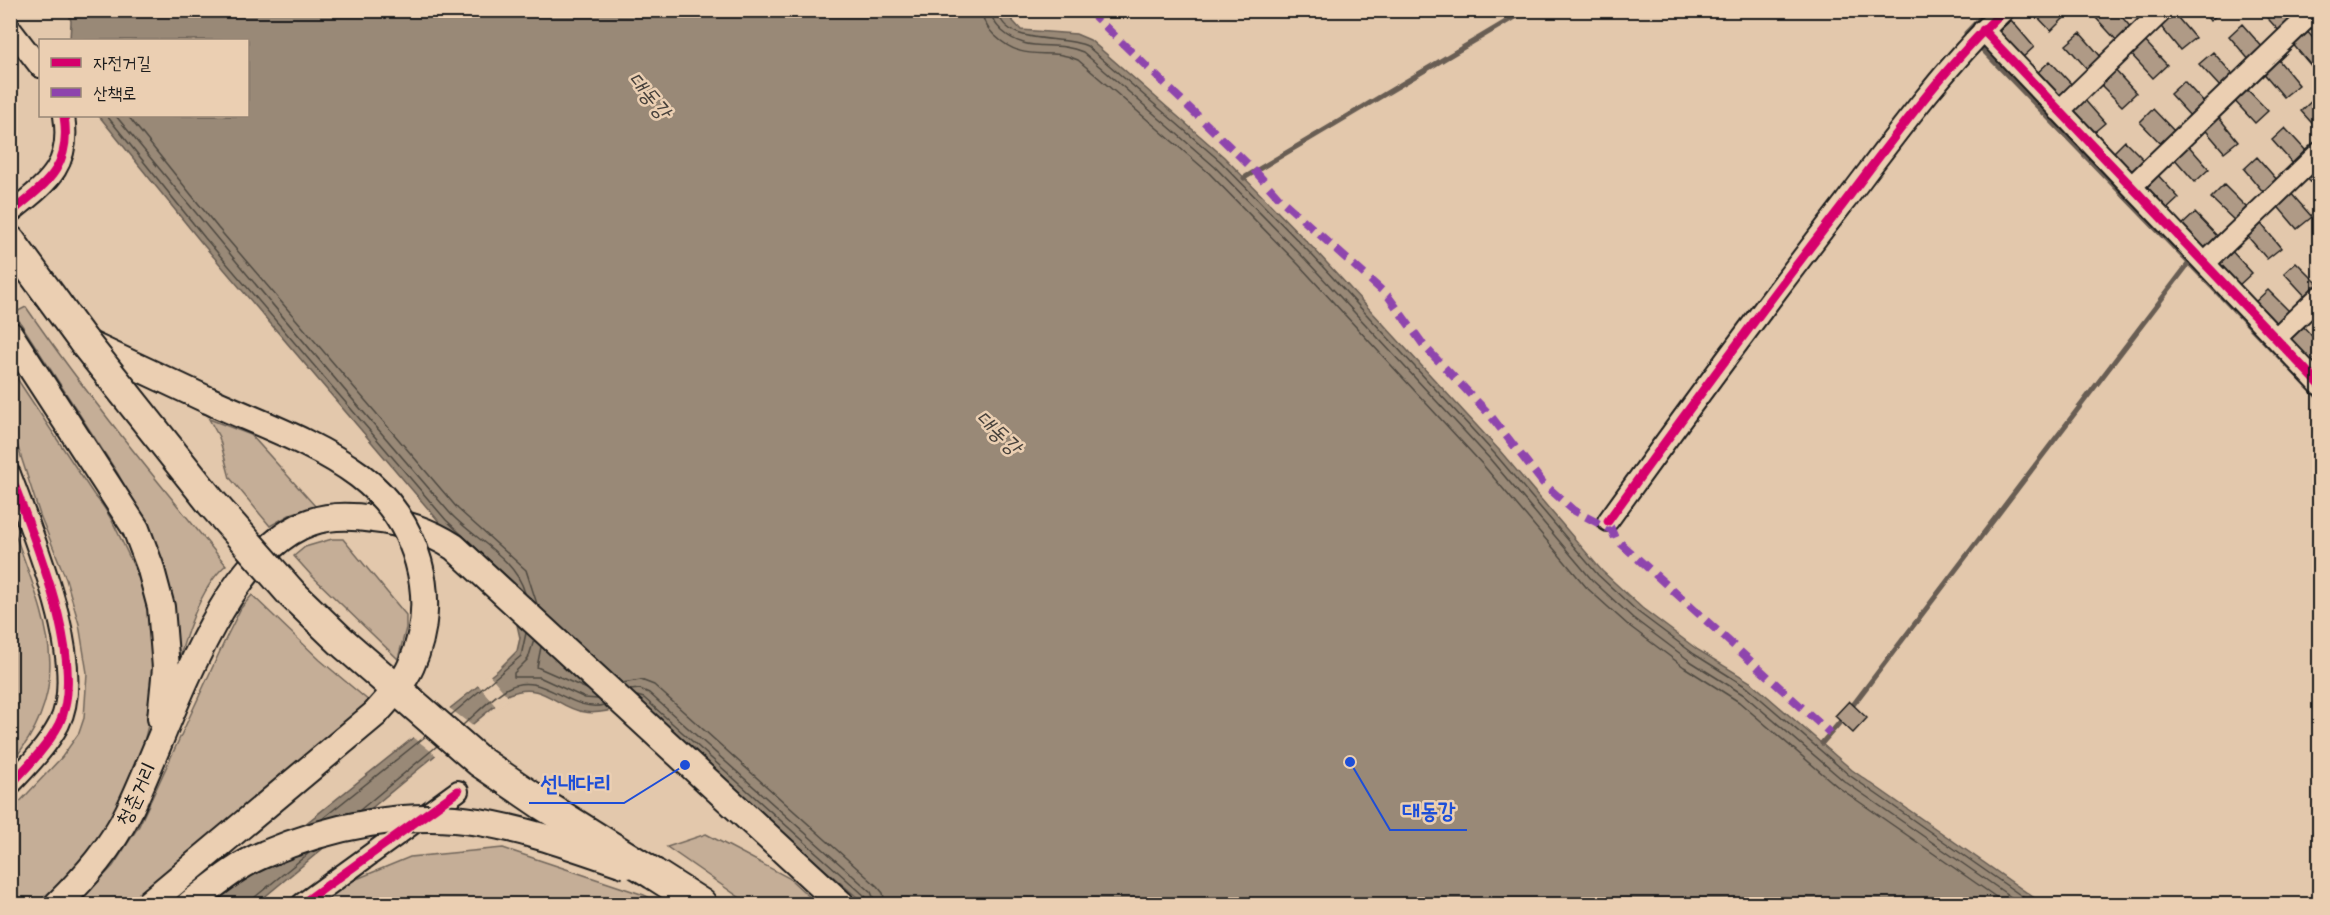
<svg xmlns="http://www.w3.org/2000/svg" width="2330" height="915" font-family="Itim,'Poor Story',sans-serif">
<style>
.green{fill:#c5ae97;stroke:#70655a;stroke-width:1.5}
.water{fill:#998977;stroke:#675d53;stroke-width:1.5}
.pier{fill:#e3c8ac}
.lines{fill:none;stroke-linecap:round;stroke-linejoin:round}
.shore{stroke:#4e4840;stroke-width:1.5}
.stream{stroke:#675d53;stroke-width:5}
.building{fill:#af9a86;stroke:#1c1c1c;stroke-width:1.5}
.minor-casing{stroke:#1c1c1c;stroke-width:24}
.major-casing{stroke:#1c1c1c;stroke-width:30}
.highway-casing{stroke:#1c1c1c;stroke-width:34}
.minor{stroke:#ebcfb2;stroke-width:20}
.major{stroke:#ebcfb2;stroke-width:26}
.highway{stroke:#ebcfb2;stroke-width:30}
.major-bridge-casing{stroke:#1c1c1c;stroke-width:30;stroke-linecap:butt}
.highway-bridge-casing{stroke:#1c1c1c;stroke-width:34;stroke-linecap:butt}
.major-bridge{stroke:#ebcfb2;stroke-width:26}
.highway-bridge{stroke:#ebcfb2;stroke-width:30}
.quiet{stroke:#8e44ad;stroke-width:8;stroke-dasharray:15 8;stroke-linecap:butt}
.cycleway-casing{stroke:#ebcfb2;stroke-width:13}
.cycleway{stroke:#d6006c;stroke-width:9}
.labels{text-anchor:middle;stroke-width:5;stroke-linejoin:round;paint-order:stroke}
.street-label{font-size:21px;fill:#1c1c1c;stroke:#ebcfb2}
.water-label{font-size:22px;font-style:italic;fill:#48423c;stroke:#ebcfb2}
.leader{fill:none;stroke:#1d4ed8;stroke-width:2}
.callout-dot{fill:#1d4ed8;stroke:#ebcfb2;stroke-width:2}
.callout-label{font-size:22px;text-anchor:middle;font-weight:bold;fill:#1d4ed8;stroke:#ebcfb2;stroke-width:5;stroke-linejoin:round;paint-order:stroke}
</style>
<rect width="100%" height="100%" fill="#e3c8ac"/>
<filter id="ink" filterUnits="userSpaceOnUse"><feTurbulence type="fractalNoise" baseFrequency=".0167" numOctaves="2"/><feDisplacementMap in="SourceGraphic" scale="12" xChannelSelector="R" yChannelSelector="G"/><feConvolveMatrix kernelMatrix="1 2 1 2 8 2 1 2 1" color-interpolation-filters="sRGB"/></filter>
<g filter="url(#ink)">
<path class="green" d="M26,307C88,397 157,481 226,565C200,587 183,641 176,673L143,519L118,474L14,313Z
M10,368L94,495C111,513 119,536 130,558C176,654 153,766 91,850C76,870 55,887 36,904H11V811L62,757L79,733L84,718L87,673L79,624L66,579L40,515L11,426Z
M209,419L251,435L316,507L293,513L270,526L230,478L219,437Z
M11,522C41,612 81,680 11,763Z
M332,539H343L406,615V628L398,659L311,575L294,556L305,547Z
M252,595L320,660L370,702L129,904H77L113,866L139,826L227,636L241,608Z
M706,834L789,878L817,904H749L667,847Z
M503,848L644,895L662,904H319L342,885L410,857Z"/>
<path class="water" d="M1003,10L1021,30L1076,34L1090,40L1224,157L1315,250L1500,451L1602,571L1642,608L1698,650L1752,683L1852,770L2043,904H865L774,826L639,702C621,707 602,715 584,712C556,708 543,680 509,694L256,904H205L498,670L517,651L520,638L508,584L442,525L201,242L99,116H248V40H70L71,21L68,11Z"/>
<path class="pier" d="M489,674L509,698L497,708L477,683Z
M448,707L474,727L438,757L412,736Z"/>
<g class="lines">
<path class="shore" d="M982,10C982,21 987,28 994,35C1027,66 1045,45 1078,60L1209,173L1299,265L1483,465L1587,588L1628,625L1684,667L1739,702L1838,787L2006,904
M991,10C991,19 996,25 1002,31C1029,55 1053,39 1083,52L1215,167L1305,259L1490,459L1592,580L1633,618L1690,661L1744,695L1844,781L2021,904
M998,10C1003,47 1062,34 1087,46L1220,161L1311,254L1495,454L1598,575L1638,612L1694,654L1748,688L1849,775L2033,904
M107,116L205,238L446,520L514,583
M116,116C225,249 336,381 449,512C472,538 515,557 525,593
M128,116L218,228L458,509L526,570L537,604
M534,640L528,659L514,673V677H539L585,698L597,699
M541,647L537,667L587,689
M622,683L641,680L654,685L877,886L883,893L885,904
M630,690L640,689L649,693L871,892L876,904
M637,696L644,698L866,897L868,904
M451,715L521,656L526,633
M463,725C477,713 491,698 506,689C541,668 570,714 604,705
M360,810L437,746
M322,819L426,736
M253,904L255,897L309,853"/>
<path class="stream" d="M1970,38L1966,33L1988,10
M1244,178L1526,10
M2189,263L2320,399
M1853,705L2189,263L1977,44
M1822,743L1841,721"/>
</g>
<path class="building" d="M2031,10H2057L2064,18L2051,31Z
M2104,10H2116L2133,30L2119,43L2096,18Z
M2202,10H2223L2210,21Z
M2260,10H2286L2295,20L2281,33Z
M2172,11L2195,38L2180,50L2158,23Z
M2011,20L2034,47L2021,59L1997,33Z
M2242,24L2264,49L2250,61L2229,36Z
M2306,30L2320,46V62L2313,68L2291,42Z
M2080,33L2103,59L2089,71L2066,45Z
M2143,39L2167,65L2153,78L2129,52Z
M2213,52L2235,77L2222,89L2199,64Z
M2276,57L2299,85L2284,97L2261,70Z
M2050,61L2074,87L2061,100L2036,74Z
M2113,68L2136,93L2122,106L2098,82Z
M2184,81L2206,105L2192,118L2170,94Z
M2245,87L2268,111L2255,123L2232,98Z
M2083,98L2105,123L2092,134L2070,109Z
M2315,98L2320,103V132L2301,111Z
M2153,109L2177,134L2164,147L2140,122Z
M2216,114L2238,141L2224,152L2202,126Z
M2285,128L2308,153L2294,165L2272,140Z
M2125,141L2146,162L2135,174L2113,153Z
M2187,144L2209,169L2195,182L2173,157Z
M2257,157L2278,181L2264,193L2244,169Z
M2320,165V192L2304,175Z
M2155,172L2179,198L2166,210L2142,184Z
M2224,185L2249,210L2236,222L2211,198Z
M2289,191L2312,217L2297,229L2275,203Z
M2195,213L2219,238L2206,251L2181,226Z
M2258,220L2281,248L2267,259L2244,232Z
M2228,247L2252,273L2238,286L2215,260Z
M2296,262L2320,286L2307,298L2284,273Z
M2268,290L2292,314L2279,327L2255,302Z
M2302,325L2320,345V354L2310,362L2288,337Z
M1849,701L1867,718L1853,733L1835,716Z"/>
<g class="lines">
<g class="minor-casing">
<path id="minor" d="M10,28L40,67
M1983,30L2320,385
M2059,111L2163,10
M2133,185L2315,10
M10,213C47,183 72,167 64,116
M2206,262L2320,152
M2276,338L2320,296
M10,474C32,533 89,665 59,724C47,747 28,766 10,785
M1608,521C1685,414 1763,308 1844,203C1894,137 1944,68 2004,10
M302,904L458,791"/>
</g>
<g class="major-casing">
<path id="major" d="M10,335L136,529L150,566L161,607L166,668L161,718
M84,342L208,400
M58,904C86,876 111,848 129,811C169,730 219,554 311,522C331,515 353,516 373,519C403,522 429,531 454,547L841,904"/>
</g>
<g class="highway-casing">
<path id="highway" d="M10,241L84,342
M654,874L701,904"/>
</g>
<use href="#minor" class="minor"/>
<use href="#major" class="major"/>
<use href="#highway" class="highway"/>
<g class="major-bridge-casing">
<path id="major-bridge" d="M148,904L375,714C388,699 403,684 411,666C441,598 418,520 359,475C315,442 258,423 208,400
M190,904C213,886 237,865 265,854C330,826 408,810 479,822C529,830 579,849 627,865"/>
</g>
<g class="highway-bridge-casing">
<path id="highway-bridge" d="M84,342L211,502L292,594L341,641L479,761L542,804L654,874"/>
</g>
<use href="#major-bridge" class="major-bridge"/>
<use href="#highway-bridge" class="highway-bridge"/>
<path class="quiet" d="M1088,10L1255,171L1279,198L1388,296L1425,347L1490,415L1543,483L1573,510L1611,530
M1609,524L1615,538L1830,733"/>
<g class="cycleway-casing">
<path id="cycleway" d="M1983,30L2320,385
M10,213C47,183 72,167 64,116
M10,474C32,533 89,665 59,724C47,747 28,766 10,785
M1608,521C1685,414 1763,308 1844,203C1894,137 1944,68 2004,10
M302,904L458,791"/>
</g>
<use href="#cycleway" class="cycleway"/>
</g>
</g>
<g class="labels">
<g class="street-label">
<text transform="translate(136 794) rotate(-65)" y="7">청춘거리</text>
</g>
<g class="water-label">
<text transform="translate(650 95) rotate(50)" y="8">대동강</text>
<text transform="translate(999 432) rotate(43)" y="8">대동강</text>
</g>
</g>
<path class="leader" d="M685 765L624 803H529M1350 762L1390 830H1467"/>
<g class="callout-dot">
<circle cx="685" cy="765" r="6"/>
<circle cx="1350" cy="762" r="6"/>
</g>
<g class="callout-label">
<text x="576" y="791">선내다리</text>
<text x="1429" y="818">대동강</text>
</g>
<rect width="2330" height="915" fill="none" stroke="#ebcfb2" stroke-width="36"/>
<rect x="18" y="18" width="2294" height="879" fill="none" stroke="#1c1c1c" stroke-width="2" filter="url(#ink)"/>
<rect x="39" y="39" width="210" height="78" fill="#ebcfb2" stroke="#988776" stroke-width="1.5"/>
<rect x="51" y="58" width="30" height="9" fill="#d6006c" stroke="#988776" stroke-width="1.5"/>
<text x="93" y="69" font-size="18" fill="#1c1c1c">자전거길</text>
<rect x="51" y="88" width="30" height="9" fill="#8e44ad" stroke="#988776" stroke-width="1.5"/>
<text x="93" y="99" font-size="18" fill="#1c1c1c">산책로</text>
</svg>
